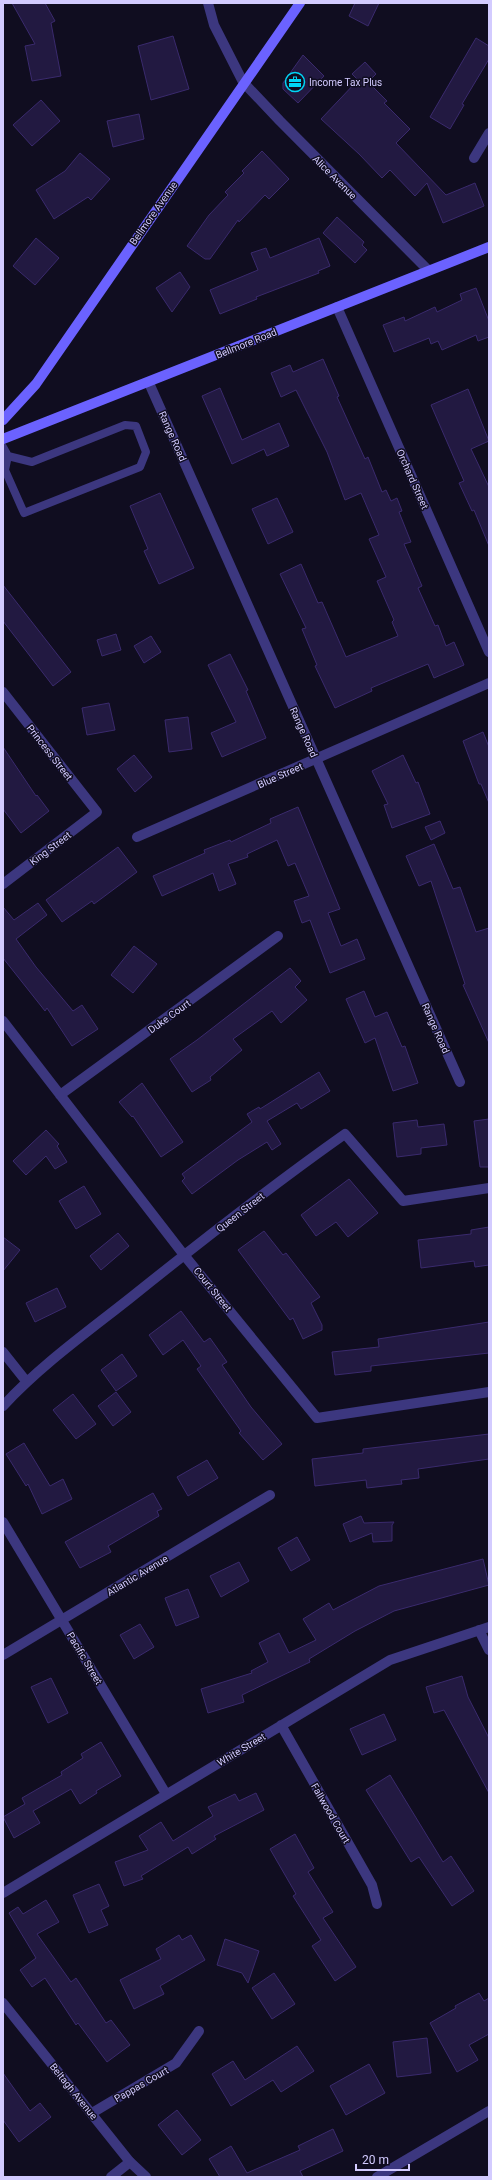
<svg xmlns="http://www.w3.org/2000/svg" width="492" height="2180" font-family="Roboto,sans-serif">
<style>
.building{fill:#221941;stroke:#3a2a6d}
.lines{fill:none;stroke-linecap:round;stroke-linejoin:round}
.service{stroke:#3c377f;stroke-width:8}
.minor{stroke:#3c377f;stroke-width:10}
.tertiary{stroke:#3c377f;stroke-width:10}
.secondary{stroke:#6b62ff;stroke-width:10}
.labels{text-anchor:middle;stroke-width:3;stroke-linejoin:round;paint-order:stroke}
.poi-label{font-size:10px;fill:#d3cbff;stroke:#100d20;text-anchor:start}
.street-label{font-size:10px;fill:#d3cbff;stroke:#100d20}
</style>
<rect width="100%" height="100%" fill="#100d20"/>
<path class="building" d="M12,3H45L55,21L51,23L61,76L32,81L25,46L35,44Z
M355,3H379L368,26L349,16Z
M173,36L189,89L151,100L138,46Z
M476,38L489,46V59L462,104L464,105L450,129L430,117Z
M303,55L324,76L298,103L283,89V83Z
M365,62L376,74L368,82L387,101L384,103L410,129L396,143L446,195L475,183L484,206L443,223L427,183L415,196L390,170L382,178L359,154L321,119L358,80L352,74Z
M41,100L60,121L32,146L13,125Z
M139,114L144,139L113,147L107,121Z
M262,151L289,179L269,199L265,195L239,222L238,220L210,259H205L187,246L209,215L228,195L225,192L244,173L242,171Z
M80,153L110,179L91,200L88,197L54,219L36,190L65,171Z
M337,217L364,242L362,245L367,250L355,263L323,233Z
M36,238L59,258L35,285L13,266Z
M319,238L330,266L318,271L319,273L256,297L257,299L220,314L210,290L258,270L251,253L266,248L270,258Z
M180,272L190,287L172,312L156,288Z
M476,288L489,321V337L478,341L476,335L442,350L438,341L431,344L429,338L394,352L383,325L404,317L405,321L435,307L437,312L462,300L460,294Z
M323,359L339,396L337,397L365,459L368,457L382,492L386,490L391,501L397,498L402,511L399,512L411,542L404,544L422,586L418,588L435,626L438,625L446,646L454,642L464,665L434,678L428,664L371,688L372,691L335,708L315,666L317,665L302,629L306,628L280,574L301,564L318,603L322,602L346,657L398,636L392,622L394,620L377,581L386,577L369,539L379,535L361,493L345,500L327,452L296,390L281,397L271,373L290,365L293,372Z
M220,388L242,440L279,423L289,446L267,456L264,449L232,464L202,396Z
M468,389L489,441L471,449L489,487V546L474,510L472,511L459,483L464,481L431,405Z
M160,493L194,568L159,584L144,551L148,549L130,506Z
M277,498L293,532L268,544L252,509Z
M3,585L71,672L53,686L3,621Z
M116,634L121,650L102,656L97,640Z
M151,636L161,652L144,663L134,646Z
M230,654L248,690L246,691L266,738L222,757L211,733L236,722L208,665Z
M109,703L115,730L87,735L82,708Z
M188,717L192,749L169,752L165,720Z
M483,732L489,747V803L481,784H479L463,741Z
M3,747L36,796L37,795L49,811L21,833L3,809Z
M134,755L152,777L135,792L117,769Z
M403,755L416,783L418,782L430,814L392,828L384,805L388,804L372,771Z
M298,807L340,909L328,913L341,946L357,939L365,959L330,973L310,920L302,923L294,901L309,896L295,863L288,866L277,840L247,854L248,857L228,864L236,884L219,891L213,873L162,896L153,876L205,853L204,850L230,840L231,842L271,823L270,819Z
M440,821L445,833L431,840L425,827Z
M434,844L453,889L460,887L476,932L489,928V1043L463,985L465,984L431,881L419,886L406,856Z
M118,847L137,872L94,904L92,901L62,922L46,900Z
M38,903L47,915L16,939L36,967L73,1011L82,1005L98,1029L72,1046L47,1008L45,1011L3,958V907L14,920Z
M134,946L157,964L133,993L111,975Z
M290,968L301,981L295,987L307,1000L281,1023L272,1011L233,1039L242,1050L210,1077L211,1080L192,1092L170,1059L197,1040Z
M364,991L375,1017L387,1012L402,1047L405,1046L418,1083L393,1091L375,1038L365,1043L346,999Z
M319,1072L330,1091L301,1109L297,1103L267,1121L281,1144L272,1150L267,1142L238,1160L192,1194L182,1181L185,1178L182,1174L252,1122L247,1114L259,1107L260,1109Z
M142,1083L183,1142L161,1157L133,1116L132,1117L119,1102Z
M489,1119V1167H480L474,1121Z
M417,1120L418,1127L444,1124L447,1145L421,1148V1154L397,1157L393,1123Z
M46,1130L59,1144L57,1146L67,1162L55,1169L46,1156L26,1175L13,1161Z
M349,1179L378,1213L348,1237L336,1222L316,1236L301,1215Z
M84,1186L101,1214L76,1229L59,1201Z
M489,1227V1265L475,1267L474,1261L421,1268L418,1240L471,1234V1230Z
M264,1231L283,1255L286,1253L320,1297L311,1303L322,1325V1330L303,1339L293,1318L290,1320L238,1250Z
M118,1233L129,1246L101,1270L90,1256Z
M3,1237L20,1250L3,1271Z
M57,1288L66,1307L35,1322L26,1303Z
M181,1311L204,1342L210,1338L227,1362L222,1365L251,1407L282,1444L263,1460L239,1433L241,1431L197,1369L201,1366L183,1340L163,1355L149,1335Z
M489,1322V1353L371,1366V1371L335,1375L332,1352L379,1347L378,1339Z
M122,1354L137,1376L116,1391L101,1370Z
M116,1392L131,1412L113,1426L98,1406Z
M73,1394L96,1424L76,1439L53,1410Z
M489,1434V1459L418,1469L419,1478L401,1480L402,1484L367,1488L366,1480L315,1486L312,1459L363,1453V1449Z
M24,1443L50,1486L63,1479L72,1499L42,1514L28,1484L26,1486L6,1454Z
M207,1460L218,1478L188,1496L177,1477Z
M153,1493L162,1509L157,1511L159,1516L108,1546L111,1552L80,1568L65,1542Z
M361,1516L364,1523L394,1522L392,1525V1541L373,1542L372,1533L350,1542L343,1524Z
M297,1537L310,1560L291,1571L278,1548Z
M483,1559L489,1585L394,1611L355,1631L309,1659L310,1662L242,1695L244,1702L208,1713L201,1689L252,1673L251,1671L268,1662L259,1643L279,1633L289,1653L316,1640L303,1619L329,1603L333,1610L379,1586Z
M239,1562L249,1581L221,1597L210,1576Z
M188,1589L199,1617L176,1626L165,1598Z
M140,1624L154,1647L134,1659L120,1635Z
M462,1676L468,1697L489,1738V1793L444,1710L434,1713L426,1687Z
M51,1678L68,1713L48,1723L31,1687Z
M384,1714L396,1740L362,1755L350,1729Z
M101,1742L121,1776L96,1791L97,1793L80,1804L71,1789L33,1811L40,1823L14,1838L3,1817L25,1804L22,1798L62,1775L61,1772L83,1758L81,1754Z
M390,1775L443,1862L451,1856L474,1891L452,1906L419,1857L411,1862L366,1790Z
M256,1793L264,1810L214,1836L216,1839L192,1854L188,1847L141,1876L143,1879L124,1886L115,1862L148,1850L139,1836L161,1822L173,1841L213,1816L208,1807L235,1794L239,1801Z
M295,1834L314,1868L308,1872L333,1912L323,1918L356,1967L335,1981L312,1946L321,1940L293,1896L296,1894L270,1849Z
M99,1884L109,1906L101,1910L108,1925L89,1933L73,1895Z
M46,1900L59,1922L37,1934L71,1982L76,1978L106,2023L111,2020L130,2045L107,2062L78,2023L76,2025L45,1978L32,1987L20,1970L36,1958L9,1913L18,1907L23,1914Z
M179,1935L182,1940L191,1935L205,1960L160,1986L164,1994L134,2009L120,1980L161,1959L156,1949Z
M225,1939L259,1951L248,1983L242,1973L217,1965Z
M274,1973L295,2004L272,2019L252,1988Z
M479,1993L484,2001L489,1998V2034L469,2045L478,2060L457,2072L430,2023L456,2008L455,2006Z
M427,2038L431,2073L397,2077L393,2042Z
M297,2046L314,2071L281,2092L273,2080L231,2106L212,2074L233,2061L245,2080Z
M369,2064L385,2093L346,2115L330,2086Z
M3,2073L30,2111L40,2103L51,2117L19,2142L3,2120Z
M177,2110L201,2140L182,2155L158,2125Z
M333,2129L343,2151L300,2171L303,2177H220L209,2159L231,2146L247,2173L300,2150L298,2146Z"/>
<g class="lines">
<path class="service" d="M3,447L8,456L5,470L24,513L140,467L146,452L136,426L125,425L32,462L8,456"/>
<path class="minor" d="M208,3L214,25L243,82L280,121L428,270
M474,158L489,133
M337,307L489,652
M149,383L460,1082
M3,692L97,812L3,884
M137,837L489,683
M3,1021L184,1255L317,1418L489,1392
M60,1095L278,936
M3,1352L26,1381
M3,1406C40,1366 86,1333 129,1299C200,1242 271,1186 345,1134L403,1201L489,1188
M3,1522L166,1794
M479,1630L489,1650
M3,1655L270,1495
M281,1725L372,1885L377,1904
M3,1893L390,1660L489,1627
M92,2113L176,2063L199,2031
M111,2177L130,2162
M377,2177L489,2111"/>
<path class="tertiary" d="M3,2003L130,2162L146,2177"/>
<path class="secondary" d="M3,420L36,384L300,3
M3,439L489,247"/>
</g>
<defs>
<g id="office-ring" transform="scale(1)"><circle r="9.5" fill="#100d20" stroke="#00d6f6" stroke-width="1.5"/><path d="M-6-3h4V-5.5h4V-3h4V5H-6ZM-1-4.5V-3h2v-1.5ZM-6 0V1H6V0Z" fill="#00d6f6"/></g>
</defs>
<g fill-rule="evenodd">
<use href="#office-ring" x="295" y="82"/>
</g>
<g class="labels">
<g class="poi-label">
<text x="309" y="86">Income Tax Plus</text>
</g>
<g class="street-label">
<text transform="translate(335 177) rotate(45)" y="4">Alice Avenue</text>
<text transform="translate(153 213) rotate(-55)" y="4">Bellmore Avenue</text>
<text transform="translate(246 343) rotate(-22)" y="4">Bellmore Road</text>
<text transform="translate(173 436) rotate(66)" y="4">Range Road</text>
<text transform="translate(413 479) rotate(66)" y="4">Orchard Street</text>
<text transform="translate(304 732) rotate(66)" y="4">Range Road</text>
<text transform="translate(50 752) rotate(52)" y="4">Princess Street</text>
<text transform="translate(280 775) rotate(-24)" y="4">Blue Street</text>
<text transform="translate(50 848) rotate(-37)" y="4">King Street</text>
<text transform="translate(169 1016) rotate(-36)" y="4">Duke Court</text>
<text transform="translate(436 1028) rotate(66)" y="4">Range Road</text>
<text transform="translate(240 1212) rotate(-38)" y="4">Queen Street</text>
<text transform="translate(213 1289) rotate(51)" y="4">Court Street</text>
<text transform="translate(137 1575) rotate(-31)" y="4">Atlantic Avenue</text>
<text transform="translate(85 1658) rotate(59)" y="4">Pacific Street</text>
<text transform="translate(241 1749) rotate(-31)" y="4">White Street</text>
<text transform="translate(331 1813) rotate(60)" y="4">Fallwood Court</text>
<text transform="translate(141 2084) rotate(-30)" y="4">Pappas Court</text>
<text transform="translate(74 2091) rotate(51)" y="4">Beltagh Avenue</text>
</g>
</g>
<rect width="492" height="2180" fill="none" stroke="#d3cbff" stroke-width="8"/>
<path d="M356 2164v6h53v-6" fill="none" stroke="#d3cbff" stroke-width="2"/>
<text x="362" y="2164" font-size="12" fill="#d3cbff" stroke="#100d20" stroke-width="3" paint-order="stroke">20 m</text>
</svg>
